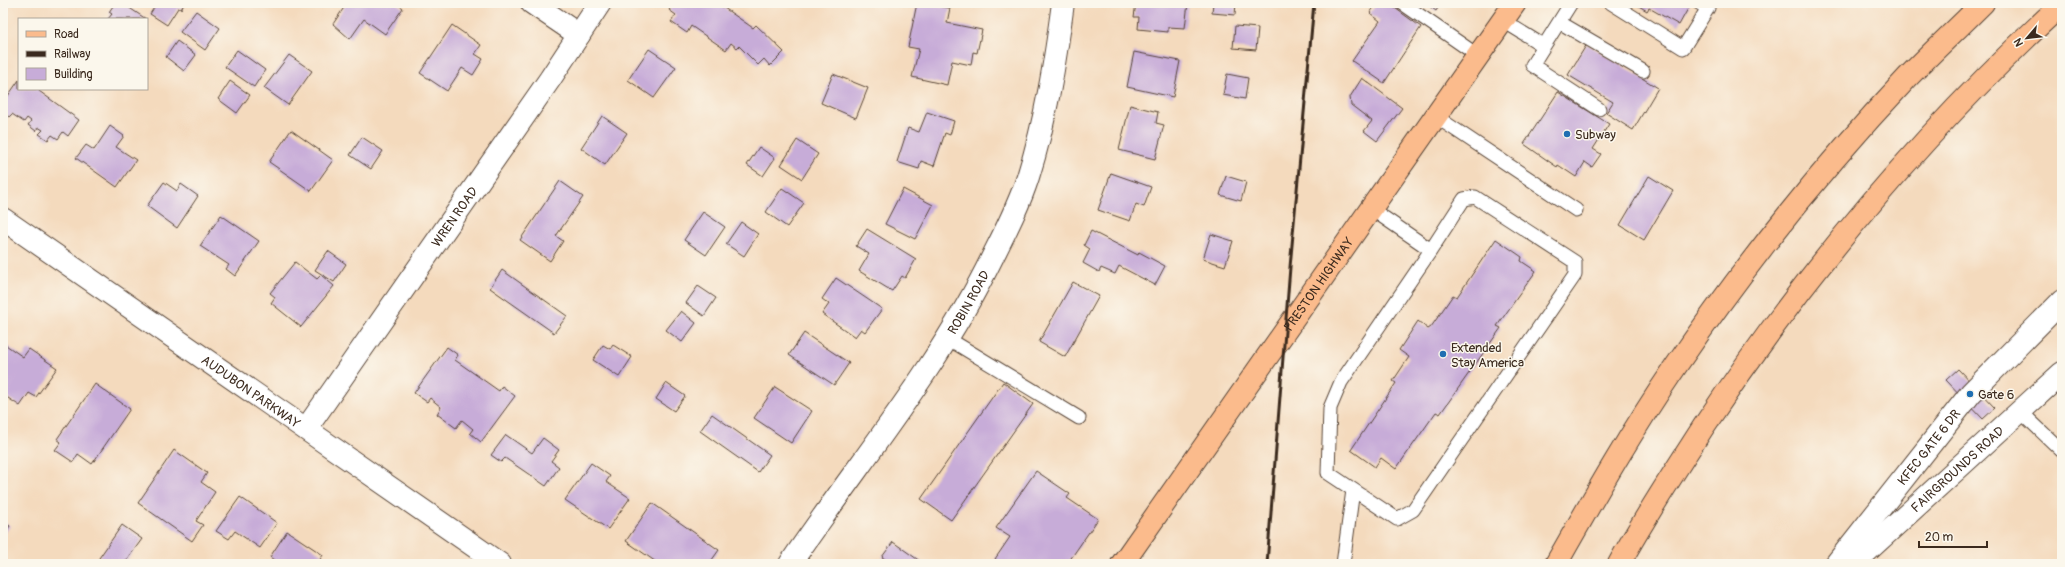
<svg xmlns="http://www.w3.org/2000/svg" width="2065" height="567" font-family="Pangolin,sans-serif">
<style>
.building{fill:#c7acd8}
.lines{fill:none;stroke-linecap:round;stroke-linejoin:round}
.lane-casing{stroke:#574436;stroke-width:15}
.street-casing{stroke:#574436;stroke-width:24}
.primary-casing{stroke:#574436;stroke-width:24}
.highway-casing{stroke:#574436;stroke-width:24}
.lane{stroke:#fff;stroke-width:13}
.street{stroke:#fff;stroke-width:22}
.primary{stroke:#fbbb8c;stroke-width:22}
.highway{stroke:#fbbb8c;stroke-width:22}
.rail{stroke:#3b2a1e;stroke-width:3}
.poi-dot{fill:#1f6fb2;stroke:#fbf7ec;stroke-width:1.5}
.labels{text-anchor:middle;stroke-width:3;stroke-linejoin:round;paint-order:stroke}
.poi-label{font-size:13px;fill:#3b2a1e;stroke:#fbf7ec;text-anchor:start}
.street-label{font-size:13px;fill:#3b2a1e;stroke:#fbf7ec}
</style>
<rect width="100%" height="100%" fill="#fbf7ec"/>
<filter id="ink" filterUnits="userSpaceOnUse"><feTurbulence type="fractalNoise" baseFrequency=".025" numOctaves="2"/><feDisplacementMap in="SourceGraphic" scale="8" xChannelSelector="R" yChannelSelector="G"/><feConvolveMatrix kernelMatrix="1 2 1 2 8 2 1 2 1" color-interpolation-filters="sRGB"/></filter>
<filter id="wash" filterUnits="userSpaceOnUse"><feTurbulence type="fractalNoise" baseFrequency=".012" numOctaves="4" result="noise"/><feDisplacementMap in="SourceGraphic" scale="16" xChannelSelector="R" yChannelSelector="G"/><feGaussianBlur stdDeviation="0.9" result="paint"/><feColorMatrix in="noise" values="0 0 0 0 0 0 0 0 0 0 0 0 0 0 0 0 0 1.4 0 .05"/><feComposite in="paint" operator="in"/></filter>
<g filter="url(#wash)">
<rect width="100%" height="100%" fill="#f4dabd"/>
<g id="blocks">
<path class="building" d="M115,3H122L146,19H108L112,14L109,12Z
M157,3H185L181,9L178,8L167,25L150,14Z
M347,3H396L403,8L385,34L364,19L350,39L333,24Z
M674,3H717L753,28L756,25L784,52L770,66L764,59L758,65L739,46L737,48L731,43L726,50L691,26L687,33L671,22L676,15L669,10Z
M917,3L950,8L947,23L982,30L977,53L973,52L971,65L952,61L947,85L912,77L919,49L908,47Z
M1136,3H1188L1185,28L1168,27V32L1138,29L1139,17H1134Z
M1213,3H1236L1235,15L1212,13Z
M1377,3H1388L1421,27L1384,83L1352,61L1380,21L1370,13Z
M1425,3H1441L1436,11Z
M1634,3H1686L1690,5L1679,25L1649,8L1647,11Z
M196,11L220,28L205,50L180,32Z
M452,25L481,45L475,54L483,59L473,75L462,68L447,91L420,73Z
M1235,26L1258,28L1256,50L1233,48Z
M177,41L196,55L184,71L166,57Z
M1587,44L1658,88L1633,130L1606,113L1613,102L1568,75Z
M649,49L676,67L654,98L628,80Z
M237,50L265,70L254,87L225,67Z
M1134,52L1180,61L1173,97L1127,87Z
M289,55L312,71L288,105L264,88Z
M833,74L868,88L856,118L821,103Z
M1227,74L1248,78L1245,99L1223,95Z
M1362,78L1402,108L1377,141L1364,131L1372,121L1351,105L1350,97Z
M19,80V89H40L39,91L79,120L68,136L63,132L58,139L52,135L48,140L39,134L43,130L38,127L36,131L28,125L31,121L27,118L24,122L12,114L9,117L3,113V103Z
M230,81L250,95L237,113L218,99Z
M1558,92L1609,124L1593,149L1601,154L1592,167L1585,162L1576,177L1558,165L1557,167L1524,144Z
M1130,105L1158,112L1156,123L1164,125L1155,159L1119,150Z
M927,112L954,121L950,135L945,133L934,166L921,161L919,169L897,162L908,128L919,132Z
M602,116L627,133L605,165L581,148Z
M110,126L124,136L116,147L136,160L117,187L76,158L86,145L94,150Z
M291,130L333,160L311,191L269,162Z
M362,137L383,151L371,169L350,155Z
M797,140L818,154L802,179L781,165Z
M759,147L775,158L763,176L747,165Z
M1111,173L1151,187L1144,207L1136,204L1130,221L1098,210Z
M1226,176L1246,182L1241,201L1220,195Z
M1649,176L1673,191L1644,240L1620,225Z
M560,181L583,197L556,236L563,241L550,261L520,240Z
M164,182L177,191L181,184L198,196L177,228L147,206Z
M782,188L804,203L787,227L766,212Z
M903,189L933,205L915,239L885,224Z
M703,212L725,227L706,255L684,240Z
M221,215L259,241L235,276L226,269L229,265L200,246Z
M741,222L758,234L744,256L726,244Z
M867,229L916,259L905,278L902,276L892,291L859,271L869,254L856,246Z
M1091,231L1138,255L1139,252L1165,266L1155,285L1119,266L1115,274L1101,268L1099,272L1083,263L1090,249L1084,245Z
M1211,234L1233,241L1225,266L1203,259Z
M1496,239L1522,257L1521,261L1536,271L1497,326L1501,328L1440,414L1436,412L1396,469L1381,458L1375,467L1351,450L1396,383L1393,381L1409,357L1399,350L1418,321L1428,329L1431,327L1453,295L1457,297Z
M328,251L346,264L334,282L315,270Z
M295,262L317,279L321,275L334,286L301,327L271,303L275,297L270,293Z
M502,270L567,316L554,333L490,288Z
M836,278L882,309L865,332L861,329L855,337L822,314L829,304L822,299Z
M1073,282L1099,296L1065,357L1039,342Z
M698,286L716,298L704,316L686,303Z
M681,311L696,323L682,342L666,330Z
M804,333L849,363L834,385L789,355Z
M3,343L23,357L29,349L57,368L36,397L29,393L20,406L5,396L3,399Z
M603,345L610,349L613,345L632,357L619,377L593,360Z
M447,347L458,355L455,360L499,391L502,386L515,396L481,442L470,433L473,429L462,420L456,428L437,414L441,407L430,398L427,402L414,393Z
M1958,369L1995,408L1983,419L1946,380Z
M1003,382L1033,404L951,520L921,499Z
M666,383L685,396L674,411L656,399Z
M95,384L130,409L92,464L78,454L73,462L55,450L61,442L57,439Z
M775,387L812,411L791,443L754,418Z
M712,414L770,455L758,472L700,431Z
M506,435L532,453L543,438L559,450L551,461L559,467L546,486L505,458L501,462L491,455Z
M174,450L207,473L201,482L215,492L196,521L203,525L192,541L138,503Z
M591,463L610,476L606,482L630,498L608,529L565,500Z
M1036,471L1070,494L1067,498L1098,519L1067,564H1002L995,559L1010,537L996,528Z
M240,497L277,523L260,548L235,531L229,539L216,531Z
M652,503L719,550L709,564H659L626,541Z
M3,521L10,526L3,536Z
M122,525L142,539L124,564H101L97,561Z
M287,531L323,555L317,564H279L270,557Z
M893,542L924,564H892L882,557Z"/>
</g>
</g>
<g filter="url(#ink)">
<use href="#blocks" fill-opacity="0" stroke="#574436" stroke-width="1"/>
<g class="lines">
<g class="lane-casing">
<path id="lane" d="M1402,3L1477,55
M1571,3L1532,65L1599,109
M1611,3L1683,48L1708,8L1699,3
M1502,20L1544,46
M1559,22L1643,71
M1435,116L1576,210
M1370,208L1431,250L1341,382L1330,408L1328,473L1397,519L1413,510L1575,275V262L1475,197L1464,199L1431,250
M947,338L1079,418
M2020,411L2062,451
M1343,564L1353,490"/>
</g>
<g class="street-casing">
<g id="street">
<path d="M532,3L579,35"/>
<path id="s1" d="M3,219L500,564"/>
<path id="s2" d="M306,429L550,79L600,3"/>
<path id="s3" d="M790,564C859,462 939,367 993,256C1006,230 1019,205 1028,177C1046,120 1055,62 1063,3"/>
<path id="s4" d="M1836,564L1971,393L2062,301"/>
<path id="s5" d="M1853,564L2062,373"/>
</g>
</g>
<g class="primary-casing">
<g id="primary">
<path id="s6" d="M1122,564L1515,3"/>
</g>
</g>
<g class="highway-casing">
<path id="highway" d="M1556,564C1594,497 1632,430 1676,366C1745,265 1823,167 1907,78C1932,52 1958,28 1983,3
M1619,564C1645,516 1675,471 1704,426C1806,272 1926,129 2062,4"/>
</g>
<use href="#lane" class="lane"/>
<use href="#street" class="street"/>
<use href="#primary" class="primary"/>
<use href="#highway" class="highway"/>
<path class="rail" d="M1267,564L1290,267L1314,3"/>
</g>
</g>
<g class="poi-dot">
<circle cx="1567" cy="134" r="4"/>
<circle cx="1443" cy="354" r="4"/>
<circle cx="1970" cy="394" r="4"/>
</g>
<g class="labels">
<g class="poi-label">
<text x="1575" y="139">Subway</text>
<text x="1451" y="352">Extended<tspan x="1451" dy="15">Stay America</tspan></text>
<text x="1978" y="399">Gate 6</text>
</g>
<g class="street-label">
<text dy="5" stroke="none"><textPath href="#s2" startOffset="259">WREN ROAD</textPath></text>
<text dy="5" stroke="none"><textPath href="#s6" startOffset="342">PRESTON HIGHWAY</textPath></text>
<text dy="5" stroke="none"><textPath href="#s3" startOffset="317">ROBIN ROAD</textPath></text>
<text dy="5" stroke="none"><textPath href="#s1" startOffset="302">AUDUBON PARKWAY</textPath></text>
<text dy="5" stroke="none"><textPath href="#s4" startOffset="149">KFEC GATE 6 DR</textPath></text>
<text dy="5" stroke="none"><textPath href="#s5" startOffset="141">FAIRGROUNDS ROAD</textPath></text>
</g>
</g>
<rect width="2065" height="567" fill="none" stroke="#fbf7ec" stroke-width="16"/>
<rect x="18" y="18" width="130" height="72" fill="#fbf7ec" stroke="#aea59a"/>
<rect x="26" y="31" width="20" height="6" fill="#fbbb8c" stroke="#aea59a"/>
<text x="54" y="38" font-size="12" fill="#3b2a1e">Road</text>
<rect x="26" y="51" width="20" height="6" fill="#3b2a1e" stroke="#aea59a"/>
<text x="54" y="58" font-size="12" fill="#3b2a1e">Railway</text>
<rect x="26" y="68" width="20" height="12" fill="#c7acd8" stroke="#aea59a"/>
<text x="54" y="78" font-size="12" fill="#3b2a1e">Building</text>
<g transform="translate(2027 38) rotate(242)" stroke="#fbf7ec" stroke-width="3" paint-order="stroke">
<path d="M0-3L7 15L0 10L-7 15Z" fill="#3b2a1e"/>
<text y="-6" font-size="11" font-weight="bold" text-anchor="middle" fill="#3b2a1e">N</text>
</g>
<path d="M1919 541v6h68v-6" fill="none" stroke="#3b2a1e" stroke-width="2"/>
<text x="1925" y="541" font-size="12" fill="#3b2a1e" stroke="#fbf7ec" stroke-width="3" paint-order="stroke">20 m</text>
</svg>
